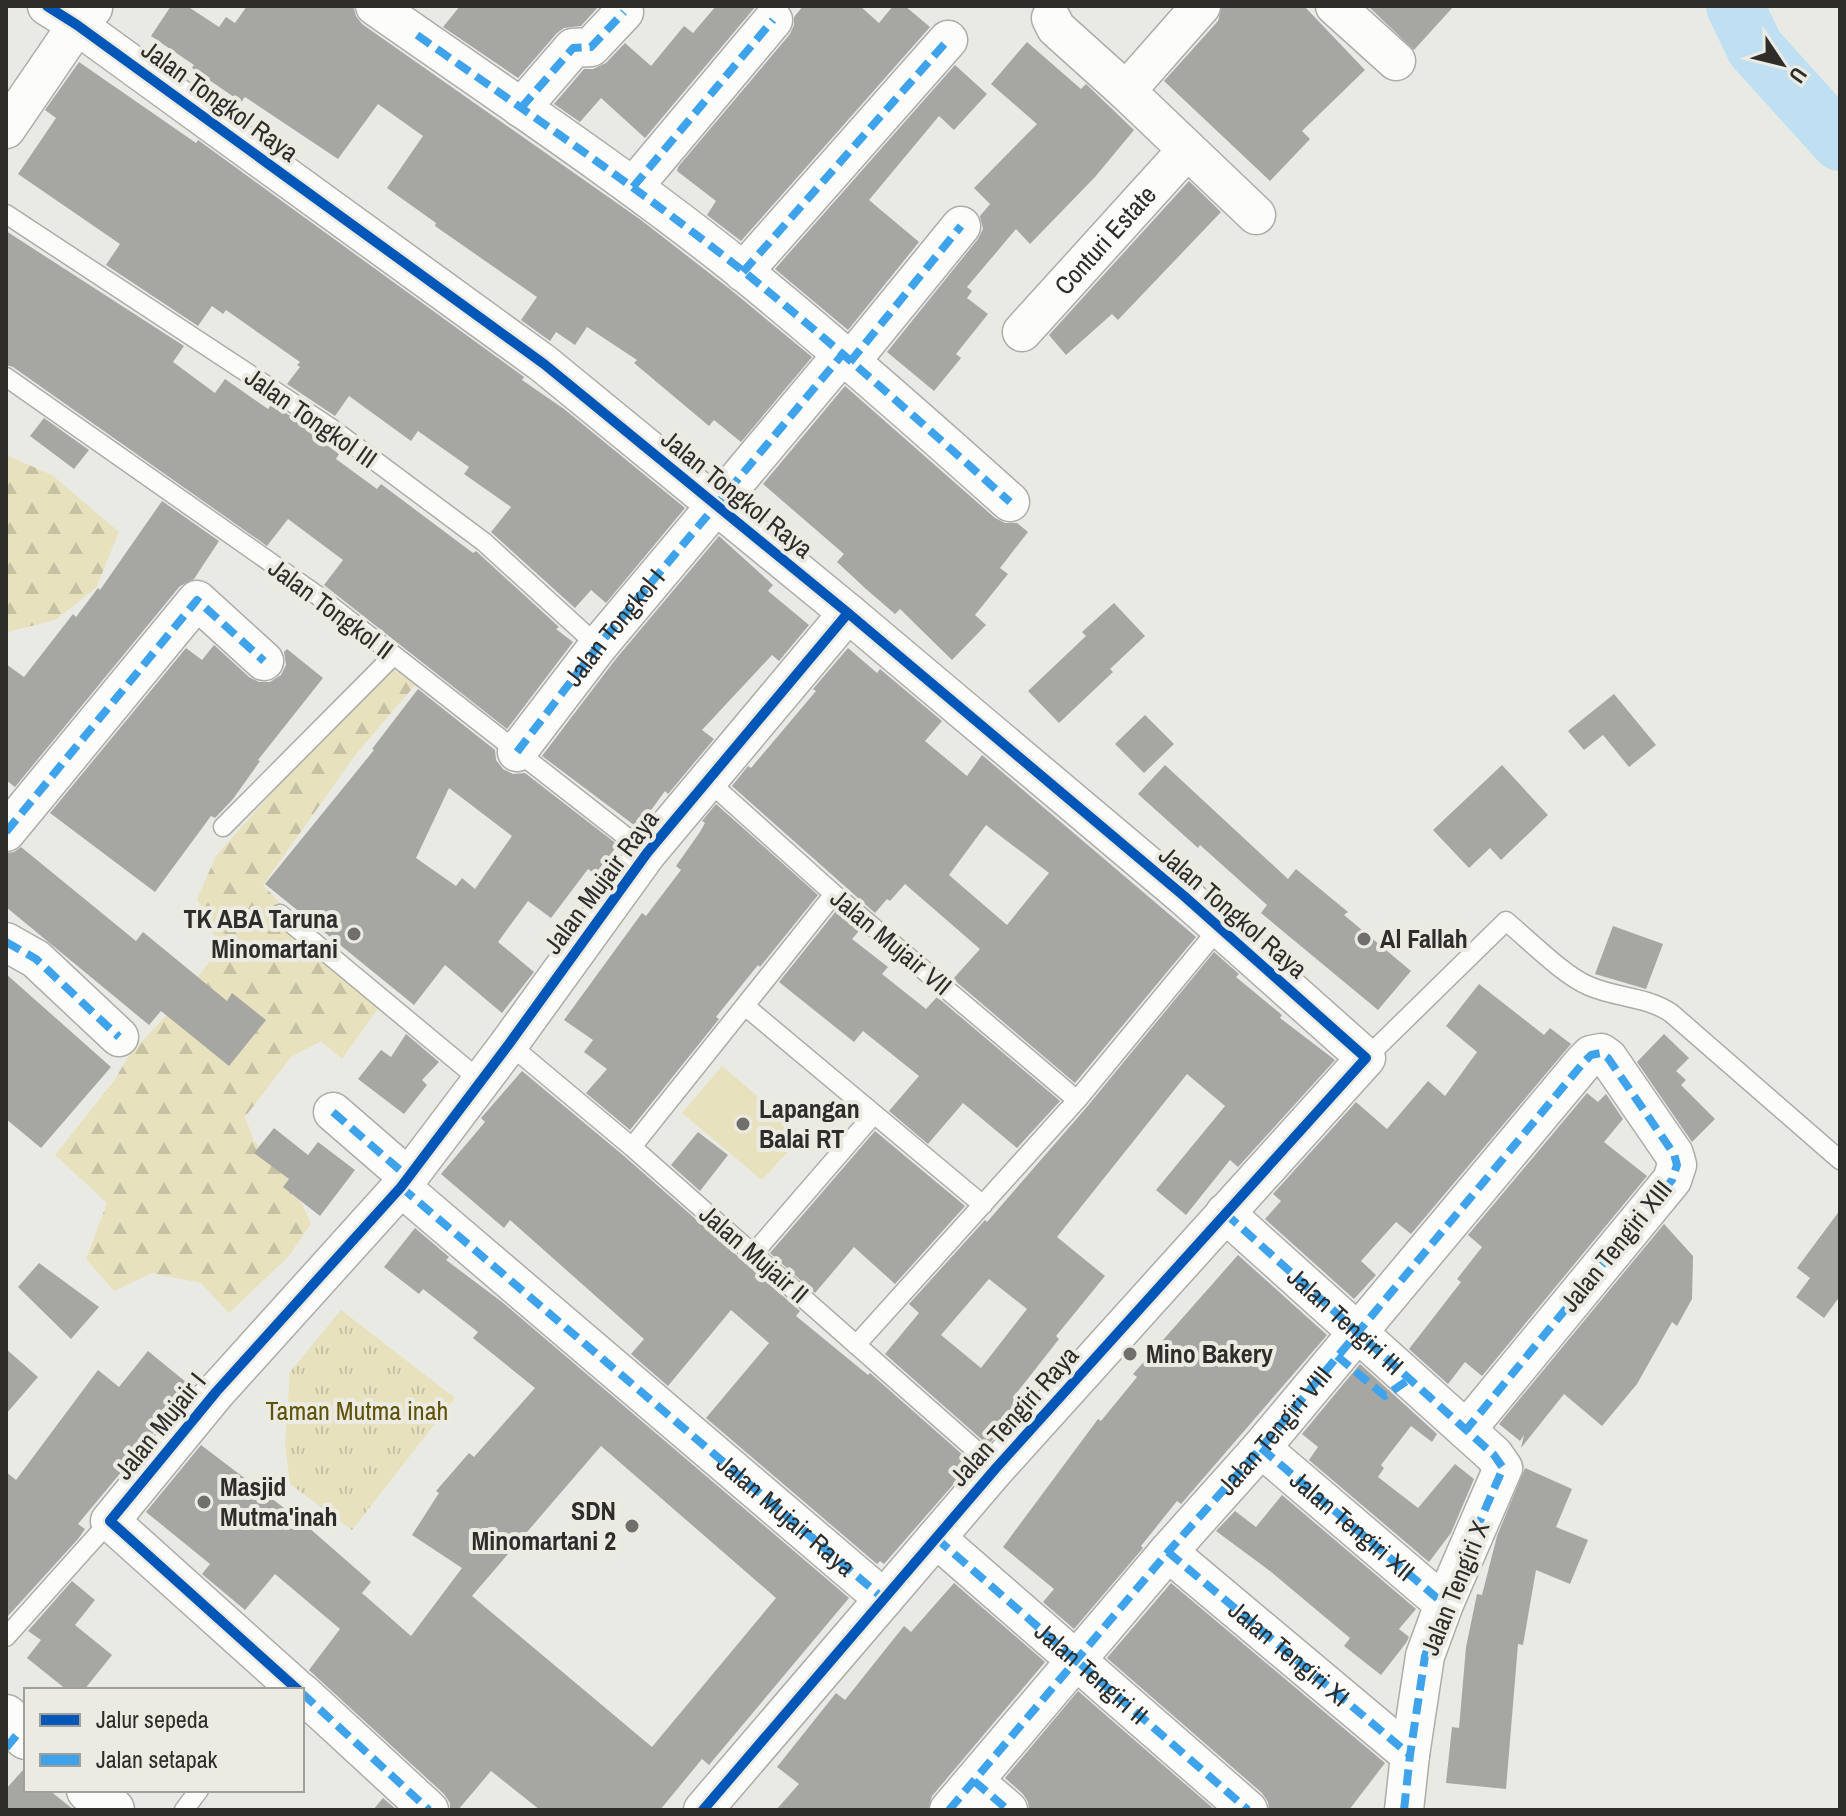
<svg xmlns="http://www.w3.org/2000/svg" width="1846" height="1816" font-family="'Archivo Narrow',sans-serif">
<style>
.forest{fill:url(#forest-firs)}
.park{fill:url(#park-tufts)}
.pitch{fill:#e7e1bd}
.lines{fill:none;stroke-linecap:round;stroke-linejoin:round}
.river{stroke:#bee0f2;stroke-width:58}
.building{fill:#a6a6a2;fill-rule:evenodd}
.lane-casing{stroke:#acaca8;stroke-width:21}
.street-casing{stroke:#acaca8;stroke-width:41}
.secondary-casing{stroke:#acaca8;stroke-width:47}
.lane{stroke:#fcfcfb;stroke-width:18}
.street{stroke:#fcfcfb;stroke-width:38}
.secondary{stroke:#fcfcfb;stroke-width:44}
.quiet{stroke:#3ea3eb;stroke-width:8;stroke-dasharray:16 8;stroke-linecap:butt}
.cycleway-casing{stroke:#ecebe3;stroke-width:15}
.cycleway{stroke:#0057b8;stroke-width:10}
.poi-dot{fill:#706f6b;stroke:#ecebe3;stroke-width:3}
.labels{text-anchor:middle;stroke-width:8;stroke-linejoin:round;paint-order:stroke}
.street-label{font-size:26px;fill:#2e2d2a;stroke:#ecebe3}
.poi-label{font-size:26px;font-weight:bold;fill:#2e2d2a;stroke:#ecebe3;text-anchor:start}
.park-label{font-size:26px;fill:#5f5307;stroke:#ecebe3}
</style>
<defs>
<pattern id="forest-firs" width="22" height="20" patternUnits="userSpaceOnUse" patternTransform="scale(2)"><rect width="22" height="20" fill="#e7e1bd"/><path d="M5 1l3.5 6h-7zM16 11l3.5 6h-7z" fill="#c6c1a3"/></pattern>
<pattern id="park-tufts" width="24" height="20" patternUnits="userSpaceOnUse" patternTransform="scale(2)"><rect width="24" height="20" fill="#e7e1bd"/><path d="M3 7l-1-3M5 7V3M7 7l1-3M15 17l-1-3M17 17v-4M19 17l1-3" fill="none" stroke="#c6c1a3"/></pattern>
</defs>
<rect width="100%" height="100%" fill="#eaeae5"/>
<path class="forest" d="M6,455L52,475L119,532L96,588L55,620L8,632L6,629Z
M385,665L416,684L356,754L263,885L379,1007L342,1059L321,1041L291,1057L245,1117L254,1141L288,1173L311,1224L288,1257L229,1313L201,1283L152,1273L114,1291L86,1259L107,1203L55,1155L114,1081L128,1057L181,999L220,948L197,899L216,856Z"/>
<path class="park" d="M341,1310L455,1398L352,1530L290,1484L285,1444L290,1372Z"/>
<path class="pitch" d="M722,1066L803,1135L762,1180L682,1113Z"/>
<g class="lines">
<path class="river" d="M1735,6L1755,48L1840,142"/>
</g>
<path class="building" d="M171,6H187L219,27L226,17L235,23L247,6H353L356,16L362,24L641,220L731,290L812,357L741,442L714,420L709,426L634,363L637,360L587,327L575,345L556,332L550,341L521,320L537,297L435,226L436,223L387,188L423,136L378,104L338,159L245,97L241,102L192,68L194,65L151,36Z
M460,6H599L581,26L564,28L557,33L518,78L443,27Z
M716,6H756L645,138L601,98L580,122L554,104L584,69H593L606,63L625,43L651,66L684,26L693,33Z
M803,6H860L879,23L893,6H905L930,27L741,241L707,215L716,201L677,171L678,167L790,34L794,25V17Z
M1222,6H1304L1365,70L1302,131L1310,139L1270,181L1164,81L1218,21Z
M1368,6H1454L1414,50Z
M1027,42L1081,89L1086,84L1134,130L1095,177L1030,244L1016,229L967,287L972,291L967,298L988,314L956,354L961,358L934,391L887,352L978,239L983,229L980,216L990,204L974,188L1037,124L991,84Z
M79,62L196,143L198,140L524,377L522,380L564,409L685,508L606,603L591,590L575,608L491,532L511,507L464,474L469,467L418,431L411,441L349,396L335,416L287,384L300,367L297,365L300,362L226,310L223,314L212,306L198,326L106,265L120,244L18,174L56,118L45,110Z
M955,65L987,94L954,130L939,116L869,200L919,242L848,330L775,269Z
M1189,181L1221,212L1118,320L1112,314L1066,355L1049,335Z
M6,231L184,346L173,362L215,393L225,379L268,409L272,404L321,436L319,439L339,454L336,459L377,489L381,484L473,553L476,551L559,627L556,629L573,642L507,729L324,585L343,560L288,519L267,546L13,367L6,365Z
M845,386L995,518L1005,523H1017L1028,532L1000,568L1008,574L975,615L986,625L952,660L900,609L895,614L866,589L837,562L844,554L763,484Z
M44,418L89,450L74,469L30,436Z
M162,501L219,541L194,579L180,586L15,787L6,780V664L24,677L73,614L76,617L98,588L100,590Z
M719,536L773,585L768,591L809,625L779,661L772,655L702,730L714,739L668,794L665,791L638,828L542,756L615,660Z
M1114,603L1145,636L1110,669L1113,672L1059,723L1028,691L1086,636L1082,632Z
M214,645L249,677L259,682H270L281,675L286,665L284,652L287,649L323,678L258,760L260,761L233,799L215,818L211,816L155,892L50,813L186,648L202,660Z
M848,648L877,673L880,669L942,721L925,741L967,776L982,755L1196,937L1075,1083L953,979L980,949L905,884L890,901L887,899L875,913L732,786L748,766L751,768L816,691L813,689ZM986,825L1049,873L1007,925L949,875Z
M418,689L495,750L496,760L503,769L513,774L525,773L618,845L595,874L588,869L551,918L528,901L498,942L534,972L502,1013L445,965L414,1005L265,884L374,750L372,749ZM449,788L512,836L475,889L462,878L456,886L416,858Z
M1614,694L1656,745L1629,767L1603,735L1584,750L1568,731Z
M1145,715L1174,744L1144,773L1115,744Z
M1165,765L1288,879L1296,869L1348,912L1344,915L1411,971L1378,1010L1261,913L1267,905L1200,845L1198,848L1138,794Z
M1502,765L1548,815L1501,860L1490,848L1469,868L1433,830Z
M716,804L818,895L760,967L758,965L716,1017L719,1019L630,1130L586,1093L607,1069L584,1052L593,1040L564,1020L642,913L646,916L681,870L676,866L700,832L705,823L702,821Z
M21,847L136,941L143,932L227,1001L232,993L266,1020L229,1066L161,1011L149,1025L6,907V853L14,852Z
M836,911L859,931L852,939L888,967L882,974L926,1009L937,997L1060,1101L1017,1148L963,1103L928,1144L889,1111L919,1076L863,1031L854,1042L779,982Z
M1613,926L1663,944L1646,989L1595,974Z
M1214,952L1239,974L1236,977L1282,1015L1280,1018L1335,1060L1238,1167L1230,1160L1186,1215L1156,1190L1225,1106L1187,1074L1057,1237L1105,1276L1056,1336L1059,1339L1015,1395L1025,1403L988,1445L885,1354L919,1313L909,1304L985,1220L987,1222L1086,1108ZM989,1279L1027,1309L981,1368L941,1335Z
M6,974L111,1067L41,1148L6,1119Z
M1479,984L1544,1035L1550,1028L1571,1044L1411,1234L1396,1222L1361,1261L1376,1275L1354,1299L1265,1219L1281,1201L1273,1194L1356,1102L1387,1129L1428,1081L1445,1096L1477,1052L1446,1026Z
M406,1034L439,1062L422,1080L427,1085L404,1114L358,1079L381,1050L391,1057Z
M1664,1034L1689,1058L1676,1071L1686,1080L1681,1085L1715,1119L1692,1142L1637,1062Z
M522,1071L624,1156L800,1311L796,1316L868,1375L870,1373L972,1463L884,1564L880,1561L877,1564L706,1418L769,1343L731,1310L668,1386L631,1354L644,1339L510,1220L504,1228L441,1174L485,1122L481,1118Z
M1587,1093L1598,1102L1606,1094L1623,1119L1604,1142L1647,1176L1482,1376L1465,1362L1448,1384L1409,1349L1461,1282L1457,1279L1482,1247L1468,1235Z
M274,1128L308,1155L318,1142L355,1170L320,1216L283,1187L289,1179L254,1153Z
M875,1131L965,1206L895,1284L854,1247L815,1293L770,1253Z
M698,1132L728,1155L700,1191L671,1165Z
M1840,1210V1296L1824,1318L1796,1297L1810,1278L1797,1268Z
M1664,1224L1693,1256L1692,1299L1677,1326L1672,1322L1637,1384L1602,1426L1564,1394L1521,1448L1524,1435L1520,1441L1499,1424Z
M415,1228L449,1257L446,1260L502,1302L849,1598L709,1765L702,1759L660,1810H540L491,1771L458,1810H450V1803L444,1794L309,1670L340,1629L275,1574L245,1610L202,1574L210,1564L146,1512L201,1445L300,1520L371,1582L362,1593L411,1636L462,1568L412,1535L439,1493L436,1491L469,1453L474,1457L535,1388L473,1338L478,1332L423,1289L419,1294L384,1267ZM601,1446L776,1598L652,1747L472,1596Z
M1238,1255L1327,1335L1181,1504L1177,1501L1141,1546L1143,1548L1074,1629L1043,1602L1054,1589L1003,1547L1098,1419L1101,1421L1137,1377L1133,1374Z
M39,1263L99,1307L71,1339L18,1287Z
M6,1349L38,1377L6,1414Z
M148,1351L192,1387L78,1524L85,1529L78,1539L8,1616L6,1615V1472L16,1480L98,1370L119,1387Z
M1360,1364L1437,1434L1432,1442L1411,1426L1381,1465L1384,1468L1378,1477L1418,1508L1455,1464L1474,1479L1451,1533L1429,1562L1309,1460L1318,1447L1302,1434Z
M1525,1468L1572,1489L1556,1527L1588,1540L1570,1584L1536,1570L1523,1645L1518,1644L1506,1789L1446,1783L1452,1727L1459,1728L1466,1647L1477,1594L1482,1595L1497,1536Z
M1282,1495L1416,1609L1399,1629L1409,1637L1406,1643L1381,1675L1344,1646L1350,1638L1270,1571L1216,1531L1235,1511L1256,1527Z
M72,1581L95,1600L75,1625L112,1655L84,1690H67L27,1658L41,1640L28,1631Z
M954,1583L1045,1662L932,1796L928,1810H776L799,1784L777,1767L836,1693L845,1700L904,1626L911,1632Z
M1171,1583L1385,1763L1349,1810H1269L1268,1802L1262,1793L1107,1658Z
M1078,1691L1215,1810H1029L1028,1802L1023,1794L1005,1778Z
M23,1770L26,1772V1790H49L74,1810H6V1789Z
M383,1798L397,1810H373Z"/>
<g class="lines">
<g class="lane-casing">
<path id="lane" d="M6,214L331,428L484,542L598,646
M6,377L317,595L647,853
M707,780L834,894L1077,1100
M223,827L393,656
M280,914L481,1081
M745,1006L983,1205
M509,1044L632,1147L996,1468
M1366,1058L1506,921C1529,940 1563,975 1589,986C1616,998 1646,996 1671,1013L1840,1160
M632,1147L834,894
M753,1254L874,1114
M856,1345L1077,1100L1219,928
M6,1637L110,1521
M184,1810L199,1790"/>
</g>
<g class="street-casing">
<g id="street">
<path d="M47,6L77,25L544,364L848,613L1184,896L1366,1058L996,1468L703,1810"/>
<path d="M375,6C499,93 626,177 744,272C835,346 923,424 1010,502"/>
<path d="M1201,6L1126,91L1256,215"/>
<path d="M1335,6L1396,61"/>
<path d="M1051,18L1056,28L1126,91"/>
<path d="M521,108L573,48L591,47L624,12"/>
<path d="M6,129L77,25L93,8"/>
<path d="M633,187L773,20"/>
<path d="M743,272L948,40"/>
<path id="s1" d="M1022,332L1187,150"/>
<path d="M850,362L961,226"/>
<path id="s2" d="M517,752L598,646L842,355"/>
<path d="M6,832L197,600L264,661"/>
<path d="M6,942L36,959L119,1037"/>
<path d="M333,1112L408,1177"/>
<path d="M401,1187L884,1599"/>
<path d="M1225,1213L1494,1455L1503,1468L1444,1604L1425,1656L1410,1755L1404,1810"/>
<path d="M1261,1448L1444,1604"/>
<path id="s3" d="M936,1538L1248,1810"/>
<path d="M1168,1552L1410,1755"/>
<path d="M298,1690L110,1521L216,1392L401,1187L509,1044L647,853L848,613"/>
<path d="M302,1693L429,1810"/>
<path d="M974,1781L1008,1810"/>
<path id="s4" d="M949,1810L1168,1552L1261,1448L1584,1062L1591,1055L1601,1053L1608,1058L1674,1154L1677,1165L1672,1180L1466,1430"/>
</g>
</g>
<g class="secondary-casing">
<path id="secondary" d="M6,1717L26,1737
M89,1790L112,1810"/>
</g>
<use href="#lane" class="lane"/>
<use href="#street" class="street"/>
<use href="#secondary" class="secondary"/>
<g class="quiet">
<path d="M417,35C527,112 638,188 743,271C835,345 923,424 1010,502"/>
<path d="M521,108L573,48L591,47L624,12"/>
<path d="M633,187L773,20"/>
<path d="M743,272L948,40"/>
<path d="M850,362L961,226"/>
<path d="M517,752L598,646L842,355"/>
<path d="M6,832L197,600L264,661"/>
<path d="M6,942L36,959L119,1037"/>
<path d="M333,1112L408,1177"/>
<path id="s5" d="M401,1187L884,1599"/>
<path id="s6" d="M1225,1213L1494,1455L1503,1468L1444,1604L1425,1656L1410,1755L1404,1810"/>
<path d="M1337,1356L1385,1396L1408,1380"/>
<path id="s7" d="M1261,1448L1444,1604"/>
<path d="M936,1538L1248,1810"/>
<path id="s8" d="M1168,1552L1410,1755"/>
<path d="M302,1693L429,1810"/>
<path d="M6,1748L20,1731"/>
<path d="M974,1781L1008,1810"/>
<path d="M949,1810L1168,1552L1261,1448L1584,1062L1591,1055L1601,1053L1608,1058L1674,1154L1677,1165L1672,1180L1466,1430"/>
</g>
<g class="cycleway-casing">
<path id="cycleway" d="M47,6L77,25L544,364L848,613L1184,896L1366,1058L996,1468L703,1810
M298,1690L110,1521L216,1392L401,1187L509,1044L647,853L848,613"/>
</g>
<use href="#cycleway" class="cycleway"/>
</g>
<g class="poi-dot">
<circle cx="354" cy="934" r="8"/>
<circle cx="1364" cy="939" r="8"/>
<circle cx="743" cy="1124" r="8"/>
<circle cx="1130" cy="1354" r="8"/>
<circle cx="204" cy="1502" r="8"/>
<circle cx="632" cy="1526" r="8"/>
</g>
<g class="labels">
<g class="street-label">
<text transform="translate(220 101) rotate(36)" y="9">Jalan Tongkol Raya</text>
<text dy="9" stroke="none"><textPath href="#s1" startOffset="124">Conturi Estate</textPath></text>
<text transform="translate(311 418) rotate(35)" y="9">Jalan Tongkol III</text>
<text transform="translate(737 494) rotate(39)" y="9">Jalan Tongkol Raya</text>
<text transform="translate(331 609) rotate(37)" y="9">Jalan Tongkol II</text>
<text dy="9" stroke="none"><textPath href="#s2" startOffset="158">Jalan Tongkol I</textPath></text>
<text transform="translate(601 882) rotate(-53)" y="9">Jalan Mujair Raya</text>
<text transform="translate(1233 912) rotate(41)" y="9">Jalan Tongkol Raya</text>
<text transform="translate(891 942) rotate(40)" y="9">Jalan Mujair VII</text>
<text transform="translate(1616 1246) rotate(-51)" y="9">Jalan Tengiri XIII</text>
<text transform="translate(754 1254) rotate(41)" y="9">Jalan Mujair II</text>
<text dy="9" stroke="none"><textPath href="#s6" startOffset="162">Jalan Tengiri III</textPath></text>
<text transform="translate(1014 1416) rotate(-48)" y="9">Jalan Tengiri Raya</text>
<text transform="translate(160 1426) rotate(-51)" y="9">Jalan Mujair I</text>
<text dy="9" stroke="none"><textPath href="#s4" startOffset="500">Jalan Tengiri VIII</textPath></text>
<text dy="9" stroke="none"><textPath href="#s5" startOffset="506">Jalan Mujair Raya</textPath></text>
<text dy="9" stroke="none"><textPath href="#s7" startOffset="120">Jalan Tengiri XII</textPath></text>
<text transform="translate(1455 1588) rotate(-68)" y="9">Jalan Tengiri X</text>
<text dy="9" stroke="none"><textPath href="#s8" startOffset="158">Jalan Tengiri XI</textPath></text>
<text dy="9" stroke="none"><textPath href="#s3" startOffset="206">Jalan Tengiri II</textPath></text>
</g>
<g class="poi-label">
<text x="338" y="928" text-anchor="end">TK ABA Taruna<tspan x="338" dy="30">Minomartani</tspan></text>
<text x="1380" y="948">Al Fallah</text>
<text x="759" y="1118">Lapangan<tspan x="759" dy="30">Balai RT</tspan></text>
<text x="1146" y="1363">Mino Bakery</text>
<text x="220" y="1496">Masjid<tspan x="220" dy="30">Mutma'inah</tspan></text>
<text x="616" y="1520" text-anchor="end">SDN<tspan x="616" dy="30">Minomartani 2</tspan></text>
</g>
<g class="park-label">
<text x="357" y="1420">Taman Mutma inah</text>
</g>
</g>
<rect width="1846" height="1816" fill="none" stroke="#2e2d2a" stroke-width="16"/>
<rect x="24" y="1688" width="280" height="104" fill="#ecebe3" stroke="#a09f99" stroke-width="2"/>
<rect x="40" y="1714" width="40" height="12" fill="#0057b8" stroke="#a09f99" stroke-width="2"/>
<text x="96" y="1728" font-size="24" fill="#2e2d2a">Jalur sepeda</text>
<rect x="40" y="1754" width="40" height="12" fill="#3ea3eb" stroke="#a09f99" stroke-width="2"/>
<text x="96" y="1768" font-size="24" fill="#2e2d2a">Jalan setapak</text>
<g transform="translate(1782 64) rotate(125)" stroke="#ecebe3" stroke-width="6" paint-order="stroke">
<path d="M0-6L14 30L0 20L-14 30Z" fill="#2e2d2a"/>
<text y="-12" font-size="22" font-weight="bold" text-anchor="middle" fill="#2e2d2a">U</text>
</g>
</svg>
